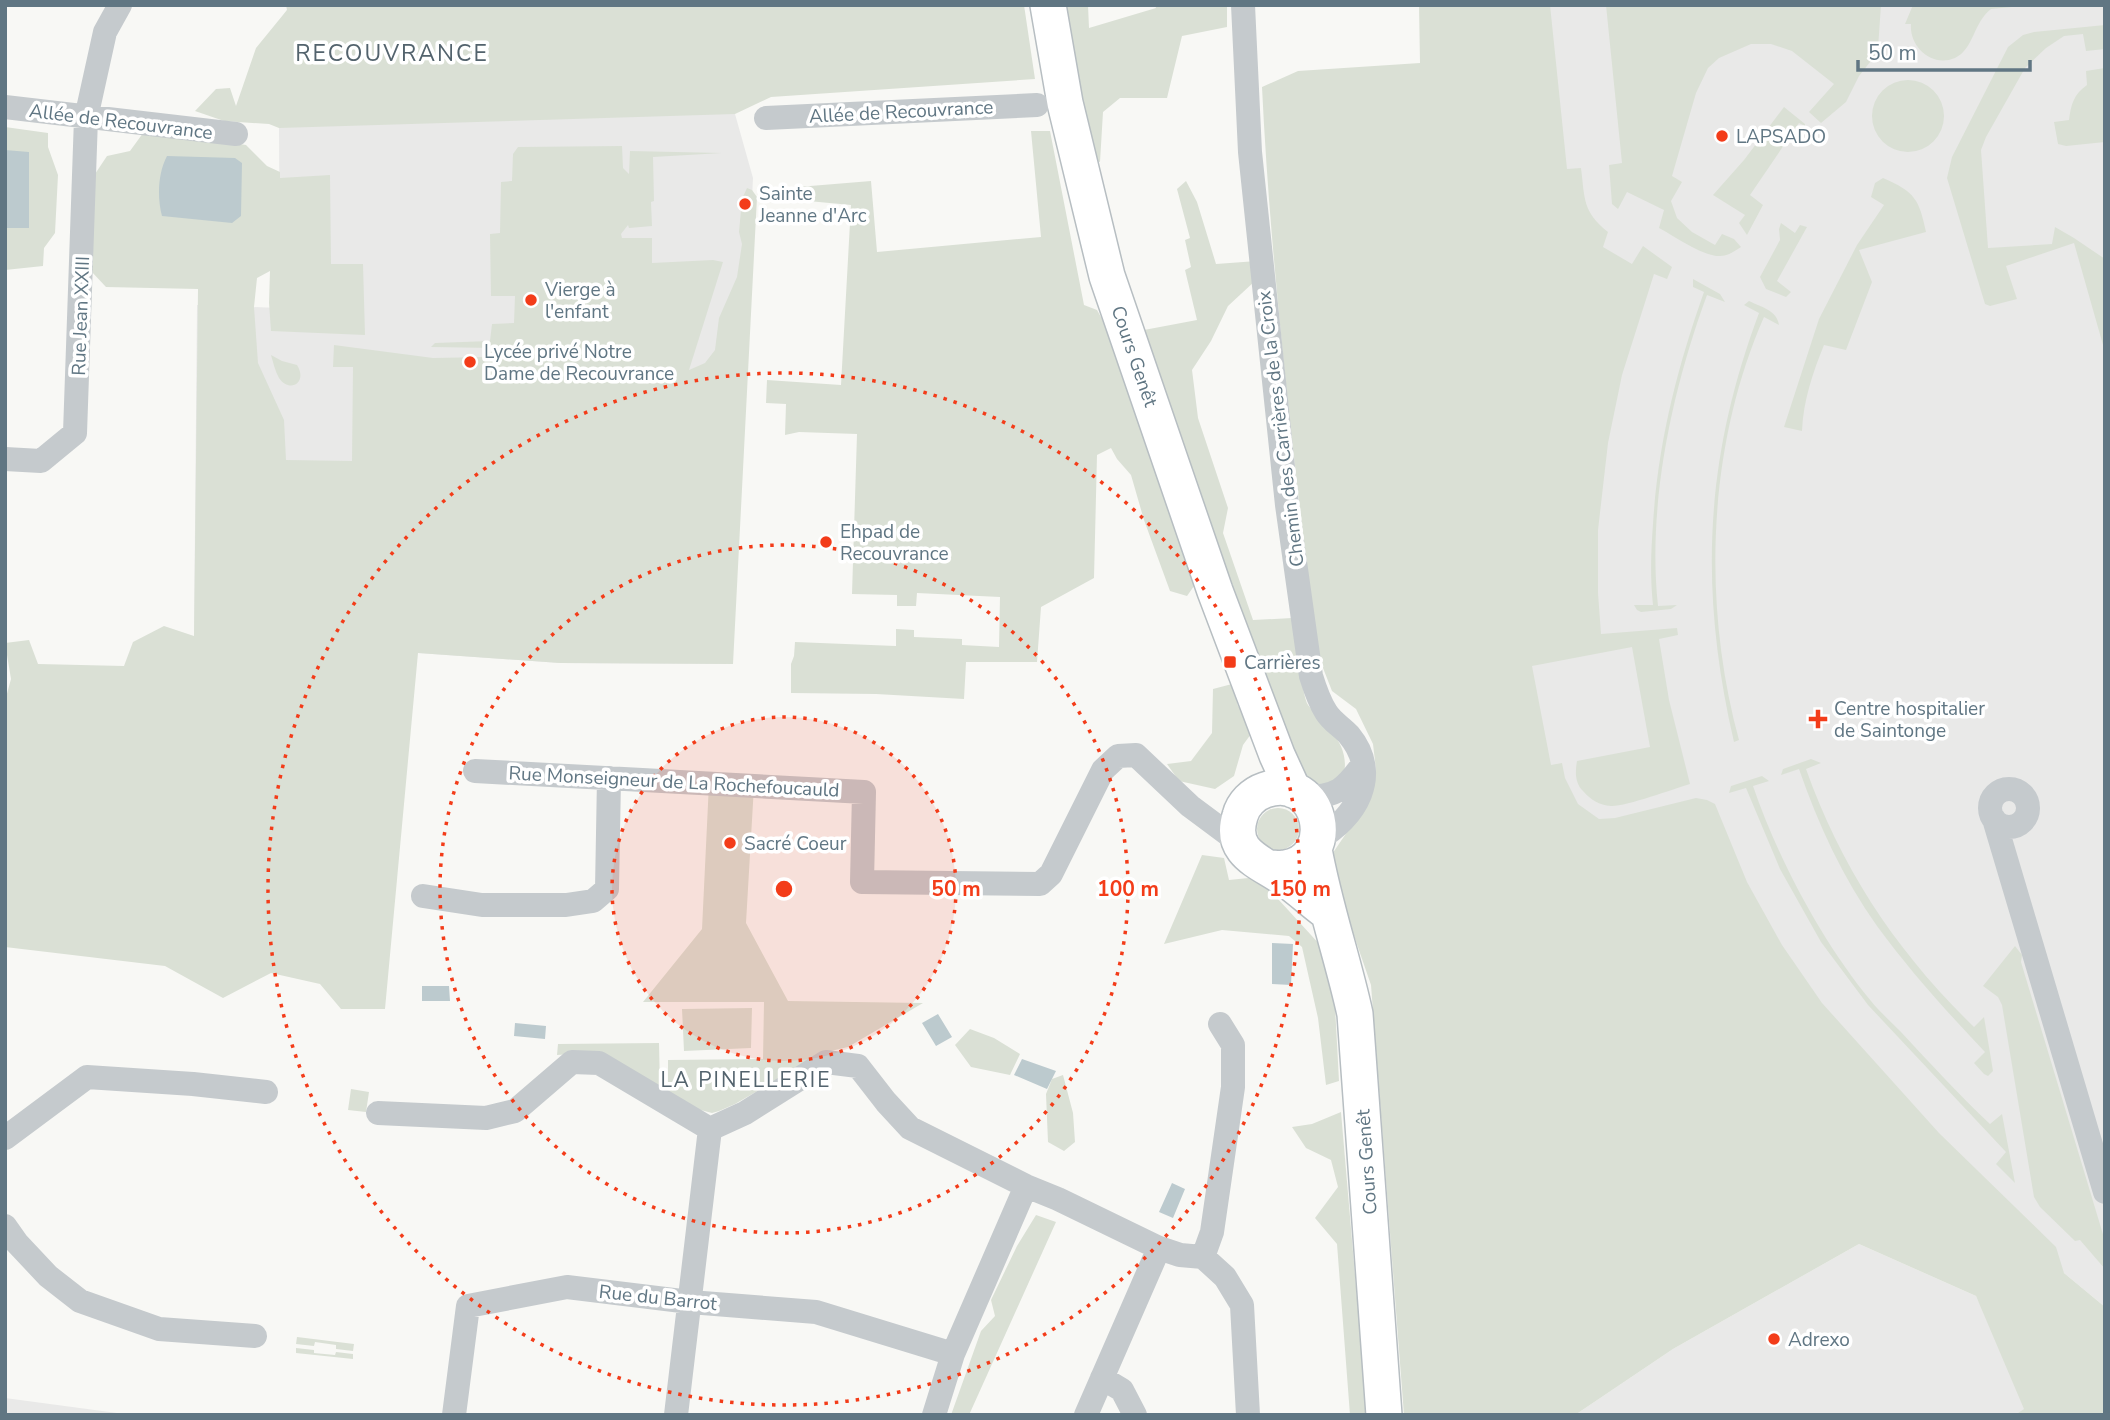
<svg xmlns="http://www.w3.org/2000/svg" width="2110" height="1420" font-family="'Nunito Sans',sans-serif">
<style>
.built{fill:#e9e9e8}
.green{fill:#dae0d5}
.water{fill:#bccace}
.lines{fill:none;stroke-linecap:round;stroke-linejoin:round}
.secondary-casing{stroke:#b7bec2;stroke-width:38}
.minor{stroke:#c5cacd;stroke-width:24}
.secondary{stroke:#fff;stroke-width:35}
.ring{fill:none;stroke:#f33c19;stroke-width:3.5;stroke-dasharray:3.5 7}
.poi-dot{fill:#f33c19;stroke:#fff;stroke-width:2.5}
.labels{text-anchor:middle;stroke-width:7;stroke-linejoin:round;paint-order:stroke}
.street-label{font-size:19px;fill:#607683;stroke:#fff}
.poi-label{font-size:19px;fill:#607683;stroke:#fff;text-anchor:start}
.neighbourhood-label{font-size:21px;letter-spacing:2px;fill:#53636d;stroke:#fff}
.quarter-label{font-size:23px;letter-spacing:2px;fill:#53636d;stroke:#fff}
.centre{fill:#f33c19;stroke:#fff;stroke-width:3.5}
.ring-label{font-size:21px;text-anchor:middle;font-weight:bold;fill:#f33c19;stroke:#fff;stroke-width:7;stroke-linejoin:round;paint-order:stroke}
</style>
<rect width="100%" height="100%" fill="#f8f8f5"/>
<path class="built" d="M290,5L735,114L753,178L729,664L560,663L194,637L197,305L280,308L279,128L282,18Z
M1534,5H2105V1307L2064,1273L1602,838L1549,792L1514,647L1578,253Z
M1859,1244L1976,1296L2035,1415H1575L1673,1349Z
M5,1398L132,1415H5Z"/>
<path class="green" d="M286,5H1024L1035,79L771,97L735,114L279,128L269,124L224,121L195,111L216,89L230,88L236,106L256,48L287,10Z
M1063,5H1088L1089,28L1156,8L1155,5H1227V27L1182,36L1167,98H1120L1103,112L1100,162L1090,159Z
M1419,5H1550L1567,169L1581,168C1585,199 1582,211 1608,232L1603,247L1632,264L1643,246L1672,267L1667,279L1654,274L1622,375L1608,443L1598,530V593L1601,634L1677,628L1678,635L1659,639L1669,700L1690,784C1674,789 1624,807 1611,806C1599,805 1591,800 1583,791C1575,783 1575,772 1577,761L1650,747L1632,647L1532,666L1551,765L1562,763L1565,778L1578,804L1599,819L1615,818L1696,798L1707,800L1715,804L1747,882L1782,945L1822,1003L1939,1133L2056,1247L2064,1273L2105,1307V1415H2015L2024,1409L1976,1296L1859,1244L1673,1349L1575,1415H1404L1371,985L1328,860L1358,816L1376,769L1373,744L1356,709L1332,691L1316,650C1295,463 1271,275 1262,87L1298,71L1420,63Z
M1606,5H1881L1878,48L1874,57L1859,76L1846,102L1821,123L1809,112L1834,84L1792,51L1771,44H1751L1719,58L1708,68L1696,93L1672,176L1682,182L1671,201L1677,218L1692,232L1715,245L1722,234L1734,239L1741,247C1735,251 1728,256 1720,256C1704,257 1674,236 1659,228L1664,210L1627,192L1618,209L1612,204L1609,165L1622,163Z
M1913,5H2033L1991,9C1973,23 1974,49 1955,58C1931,68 1909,46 1911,24H1905Z
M2105,25V49L2086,51L2083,34L2064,36L2046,48L2025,68L1986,137L1981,150L1988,248L2052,244L2055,227L2074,238L2105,259V352L2074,243L2006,266L2017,299L1990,306L1985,304L1947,178L1952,157L2008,47L2023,35L2034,32Z
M2105,68V142L2066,146L2058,144L2054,122L2069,120C2071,104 2074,94 2087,85L2086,71Z
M1872 116a36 36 0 1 1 72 0a36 36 0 1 1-72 0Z
M1784,107L1805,124V126L1799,123L1750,195L1763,205L1747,235L1739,223L1745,215L1713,195L1744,160Z
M5,127L48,133V147L58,175L55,233L44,248L43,266L5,270Z
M146,129L246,145L267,166L280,172V178L330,175L331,264H363L365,335L271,331L269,303L270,271L257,278L254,307L258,363L284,420L286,460L352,461L353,367H333L334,345L433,358L486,357L494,348L431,347L435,343L490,341L492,324L514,323L515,296H491L490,234L500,233L501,182L512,181L513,154L518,147L622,146L623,168L629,174L630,151L722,153L653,157L654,201L651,202L652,226L629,228L628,225L621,234L622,238H652V263L713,260L723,262L689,370L705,363L715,350L719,318L737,277L742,244L739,232L742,199L747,188L752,190L757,197L733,664L560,663L418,653L385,1009H341L320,984L271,973L223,998L165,966L5,947V701L11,679L5,643L29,640L38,664L124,666L133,642L164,626L194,636L198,289L106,287L91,271L95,174L107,156L130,151Z
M1031,131H1050L1084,305L1097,310L1124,358L1199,579L1187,596L1170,591L1144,520L1131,475L1117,459L1111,448L1097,455L1094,578L1041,607L1037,662H966L964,699L876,694L791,693V664L794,656L795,642L896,646V629L914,630V637L962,639V645L999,647L1000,597L917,593L916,606H897V595L852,594L857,434L799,432L785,435L786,404L766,403L767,380L841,385L851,205L776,198L778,192L798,187L871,181L877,252L1041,237Z
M1883,178C1915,192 1919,199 1926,232L1859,250L1872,282L1846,350L1824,345C1813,372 1803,401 1802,431L1784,427L1819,319L1857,245L1884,205L1871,197L1875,183Z
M1186,181L1197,202L1216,264L1257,261L1255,281L1228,306L1211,341L1192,370L1198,418L1228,508L1223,533L1253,620L1292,618C1295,634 1302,696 1308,705C1326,729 1350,741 1344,775L1324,787L1304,782L1201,512L1144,330L1197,320L1185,270L1191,267L1185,240L1190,238L1177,189Z
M1781,223L1795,233L1800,225L1807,227L1777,281L1791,292L1786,297L1766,289L1760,277L1780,240L1779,229Z
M1693,279L1720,294L1725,302L1707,295C1672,390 1647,505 1658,606L1677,605L1671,609L1641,612L1637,610L1634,605H1653C1650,577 1651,551 1653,524C1658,443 1677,368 1704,292L1693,287Z
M1749,301C1761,307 1777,310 1779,325L1764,317C1707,447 1702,604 1739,740L1734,742C1699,590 1704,460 1759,313L1744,305Z
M271,355L282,361L297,365C308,382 290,394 279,378C275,371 273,362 271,355Z
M1232,684L1238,706L1247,716L1251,734L1243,745L1234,776L1215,789L1179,781L1167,764L1191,761L1212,733L1213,689Z
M1811,759L1821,763L1806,769C1842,870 1897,952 1974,1027L1984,1017L1993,1071L1988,1076L1984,1074L1974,1063L1985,1052C1947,1012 1910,971 1877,926C1843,878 1818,824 1799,769L1781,775L1783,769Z
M1762,776L1769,781L1753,786C1778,859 1822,942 1871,1001C1880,1012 1891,1022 1901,1032C1930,1063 1959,1095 1990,1124L2002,1114L2015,1183L1996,1164L2006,1152L1868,1005L1821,942L1780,869L1746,788L1729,793L1731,786Z
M709,783L754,786L746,923L788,1001L923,1003L848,1047L831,1051L813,1059L735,1104L719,1111L712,1113L697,1109L668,1092V1060L763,1059L764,1002H643L702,929Z
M1257 829a21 21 0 1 1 42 0a21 21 0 1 1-42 0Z
M1202,855L1224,858L1229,880L1258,877L1322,947L1334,987L1339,1081L1326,1085L1318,1018L1302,947L1289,936L1222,930L1164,944Z
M2015,946L2022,955L2021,962L2105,1241V1269L2080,1240L2075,1241L2040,1207L2034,1197L2002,1005L1998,997L1983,986Z
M752,1008L751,1048L684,1051L682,1009Z
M970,1029L994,1038L1020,1054L1010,1075L971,1067L955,1045Z
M659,1043L660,1088L602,1052L557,1055L558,1044Z
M1063,1075L1073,1113L1075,1142L1064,1151L1048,1142L1046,1094L1052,1079Z
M351,1089L369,1092L366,1112L348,1110Z
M1341,1112L1367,1415H1350L1337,1244L1315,1218L1338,1187L1331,1160L1306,1148L1292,1127L1312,1124Z
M1036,1215L1056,1222L969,1415H951L981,1331L995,1316L991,1300L1017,1246Z
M297,1337L354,1344L353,1351L336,1349V1345L315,1342L314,1346L296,1344Z
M296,1348L314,1350V1353L335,1355L336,1352L353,1354V1359L296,1353Z"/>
<path class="water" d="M5,150L29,152V228H5Z
M167,156L235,158L242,163L241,216L232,223L162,216C157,197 158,173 167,156Z
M1272,943L1293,944L1291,985L1272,984Z
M422,986H449L450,1001H422Z
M938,1014L952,1037L936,1046L922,1023Z
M515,1023L546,1026L545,1039L514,1036Z
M1022,1059L1056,1071L1047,1089L1014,1075Z
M1172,1183L1185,1189L1173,1218L1159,1212Z"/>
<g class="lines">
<g class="secondary-casing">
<path id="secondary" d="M1048,5L1065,103L1107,276L1215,591L1277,755L1293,790
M1314,849C1324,905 1343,959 1355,1014L1384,1415
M1269,868C1274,868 1280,869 1285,868C1340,860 1322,771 1265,790C1253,794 1243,804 1240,816C1228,854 1262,862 1285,879C1300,889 1313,902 1327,912"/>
</g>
<path class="minor" d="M1243,5L1250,152L1287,505L1311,676C1315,689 1319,701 1326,712C1332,722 1342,727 1349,735C1382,775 1356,818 1317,840
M5,107L236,134
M766,118L1037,105
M5,459L41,461L75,433L86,118L105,32L120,5
M475,771L864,792L862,882L1040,884L1051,874L1103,770L1118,756L1136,755L1190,806L1241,844
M1990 808a19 19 0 1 1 38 0a19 19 0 1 1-38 0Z
M1304,797C1337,797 1345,789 1363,764
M1994,819L2105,1192
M423,896L482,905H566L593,901L607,889L609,778
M378,1113L486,1118L515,1111L572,1062L599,1063L710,1129
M710,1129L745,1113L826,1062L858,1066L886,1102L910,1128L1026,1186L1058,1199L1159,1248L1180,1255L1203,1257L1225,1277L1242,1305L1248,1415
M5,1138L87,1077L193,1084L266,1092
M5,1226L17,1243L48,1276L80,1301L159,1329L255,1336
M1203,1257L1212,1232L1233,1087V1045L1220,1024
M1102,1378L1122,1390L1135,1415
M454,1415L468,1306L567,1287L690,1302L816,1312L953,1354
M676,1415L710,1129
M934,1415L953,1354L1026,1186
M1086,1415L1159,1248"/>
<use href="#secondary" class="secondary"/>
</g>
<circle cx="784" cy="889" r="172" fill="#f33c19" fill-opacity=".12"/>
<g class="ring">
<circle cx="784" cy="889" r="172"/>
<circle cx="784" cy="889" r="344"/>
<circle cx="784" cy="889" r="516"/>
</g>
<g class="poi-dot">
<circle cx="1722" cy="136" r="7"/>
<circle cx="745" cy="204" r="7"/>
<circle cx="531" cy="300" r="7"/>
<circle cx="470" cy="362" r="7"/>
<circle cx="826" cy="542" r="7"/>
<rect x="1223" y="655" width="14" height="14" rx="3.5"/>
<path d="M1814.5 708.5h7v7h7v7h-7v7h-7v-7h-7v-7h7z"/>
<circle cx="730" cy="843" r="7"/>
<circle cx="1774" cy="1339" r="7"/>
</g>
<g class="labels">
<g class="street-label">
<text transform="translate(901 111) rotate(-3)" y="7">Allée de Recouvrance</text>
<text transform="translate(121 121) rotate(7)" y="7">Allée de Recouvrance</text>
<text transform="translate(80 316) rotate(-88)" y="7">Rue Jean XXIII</text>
<text transform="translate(1135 356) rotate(71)" y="7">Cours Genêt</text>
<text transform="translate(1280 429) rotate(-97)" y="7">Chemin des Carrières de la Croix</text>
<text transform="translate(674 781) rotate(3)" y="7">Rue Monseigneur de La Rochefoucauld</text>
<text transform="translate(1366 1162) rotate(-94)" y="7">Cours Genêt</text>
<text transform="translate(658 1297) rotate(6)" y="7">Rue du Barrot</text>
</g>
<g class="poi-label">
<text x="1736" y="143">LAPSADO</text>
<text x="759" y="200">Sainte<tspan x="759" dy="22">Jeanne d'Arc</tspan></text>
<text x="545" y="296">Vierge à<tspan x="545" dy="22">l'enfant</tspan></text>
<text x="484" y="358">Lycée privé Notre<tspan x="484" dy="22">Dame de Recouvrance</tspan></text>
<text x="840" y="538">Ehpad de<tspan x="840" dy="22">Recouvrance</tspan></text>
<text x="1244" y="669">Carrières</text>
<text x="1834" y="715">Centre hospitalier<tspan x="1834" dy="22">de Saintonge</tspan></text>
<text x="744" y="850">Sacré Coeur</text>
<text x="1788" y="1346">Adrexo</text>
</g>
<g class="neighbourhood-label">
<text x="746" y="1087">LA PINELLERIE</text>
</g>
<g class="quarter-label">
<text x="392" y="61">RECOUVRANCE</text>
</g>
</g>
<circle cx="784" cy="889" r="10" class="centre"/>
<g class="ring-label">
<text x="956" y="896">50 m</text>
<text x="1128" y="896">100 m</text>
<text x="1300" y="896">150 m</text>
</g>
<rect width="2110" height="1420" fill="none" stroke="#607683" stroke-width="14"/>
<path d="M1858 60v10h172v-10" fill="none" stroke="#607683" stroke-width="3.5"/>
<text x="1868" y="60" font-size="21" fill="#607683" stroke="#ffffff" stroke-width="5" paint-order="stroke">50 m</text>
</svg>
